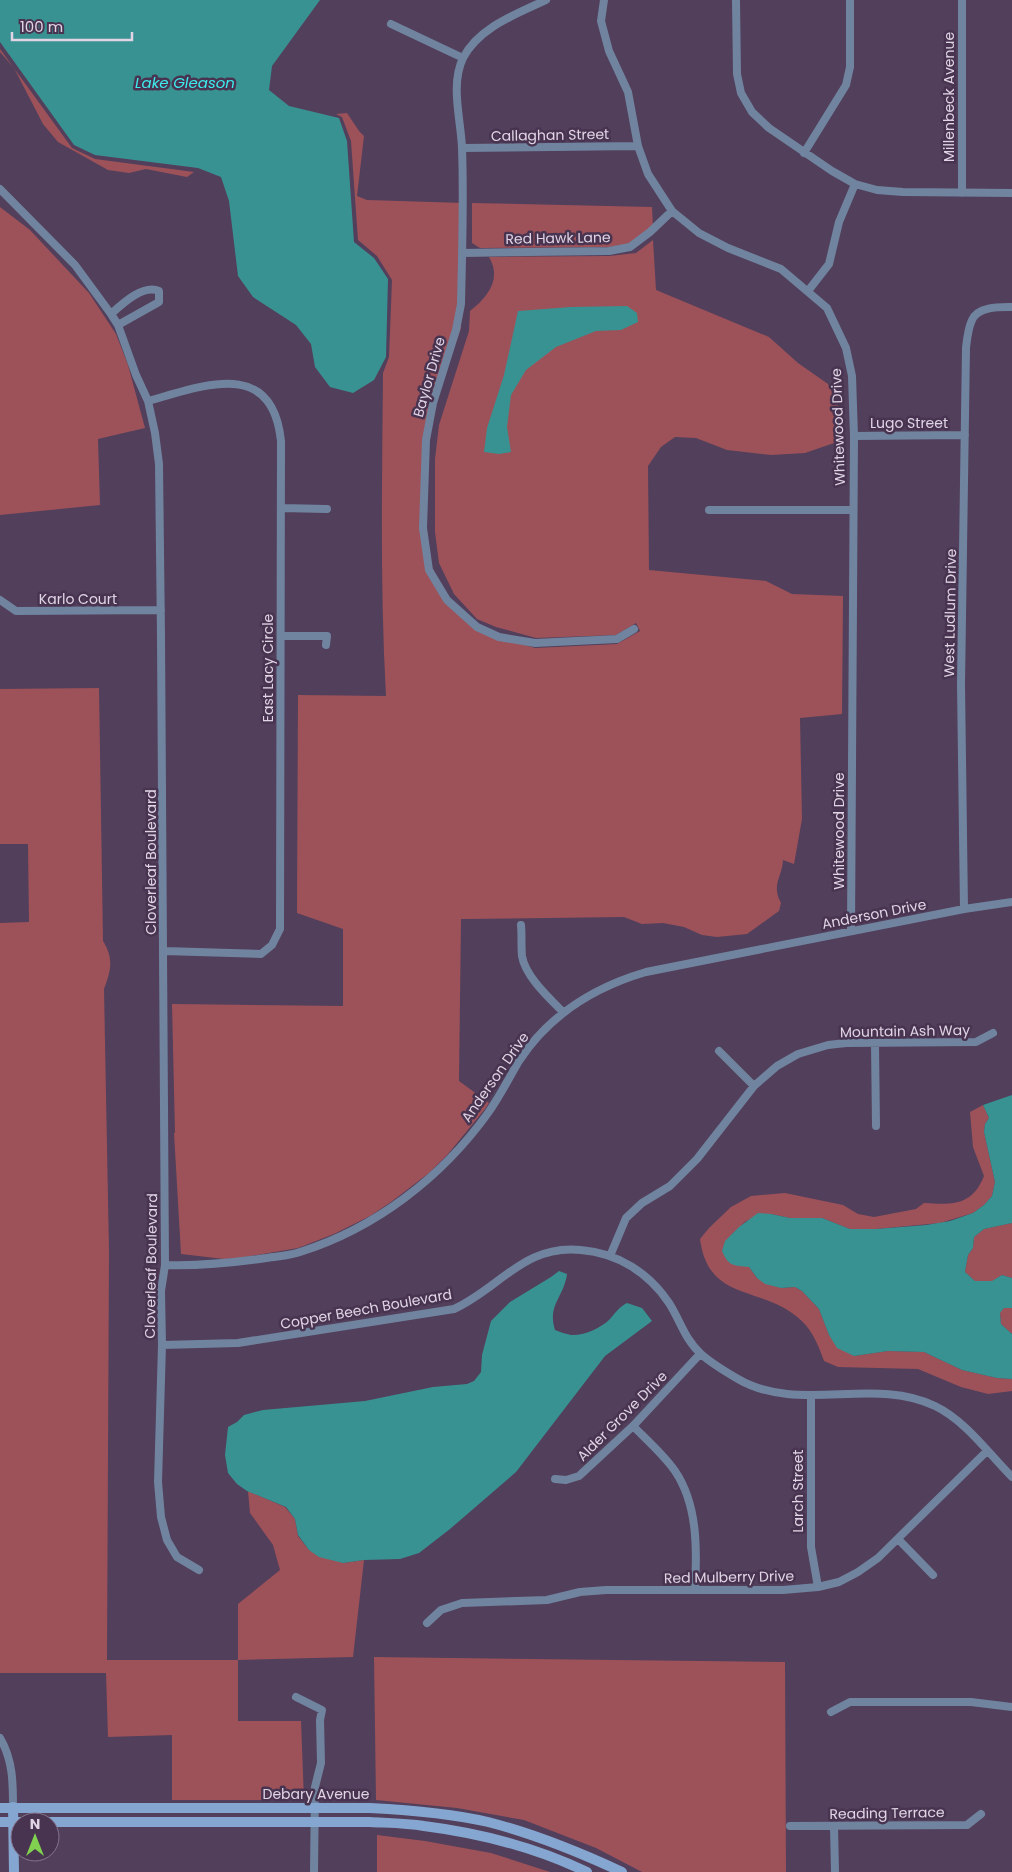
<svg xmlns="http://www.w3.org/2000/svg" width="1012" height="1872" font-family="Poppins,sans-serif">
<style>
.green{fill:#9d5259}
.water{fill:#399292}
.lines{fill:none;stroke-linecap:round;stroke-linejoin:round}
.street{stroke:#70849f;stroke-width:8}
.secondary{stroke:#85a6d0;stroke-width:10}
.labels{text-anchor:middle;stroke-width:5;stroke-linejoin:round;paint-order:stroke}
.street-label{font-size:14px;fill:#e0d4e5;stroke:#483450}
.water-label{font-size:15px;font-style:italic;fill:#3decec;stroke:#483450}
</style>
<rect width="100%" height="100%" fill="#523f5b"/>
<path class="green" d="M0,49L72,148L95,159L194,172L187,177L146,169L129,173L108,170L58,142L43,124L14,68L0,52Z
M347,113L359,131L364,136L357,196L367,200L464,203L461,328L441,386L431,423L427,459V532L431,565L447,599L494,636L535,648L617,644L640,631L636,623L616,635L536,638L496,627L477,619L454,594L439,563L435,532V459L439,425L469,331L470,311C488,297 502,279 489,257L609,256L636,253L653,240L656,290L769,337L798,363L828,384L838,403L839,420L834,443L805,453L771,455L727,450L696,438L675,437L661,447L648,466L649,570L766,581L792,594L843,596L842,714L800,718L802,819L794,864L783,860C782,878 771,884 781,903L779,911L747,934L717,937L702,935L684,927L663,923L642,924L624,917L461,919L459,1081L489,1103L485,1109L448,1154L429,1173L391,1202L370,1216L334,1234L298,1248L239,1258L224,1259L181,1254L174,1133H175L172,1004L343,1006V929L297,913L298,695L386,696C380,589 382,481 383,373L389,357L392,280L377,256L358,240L351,141L342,117L336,114Z
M472,203L652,207L653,228L634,243L609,247L480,248L472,243Z
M0,207L30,230L89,293L116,334L128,365L145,428L98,439L100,505L0,515Z
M99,688L103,941C114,959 111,970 104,989L109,1252L107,1660H238V1604L280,1570L273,1545L250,1513L248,1491L285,1507L295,1519L298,1536L309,1550L343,1563L364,1560L353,1657L238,1660V1721H301L304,1800H172V1735L108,1737L106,1673H0V923L29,922L28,844H0V689Z
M983,1105L989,1118L985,1124L984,1132L995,1182L992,1196L984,1205L973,1213L940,1223L876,1229H850L822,1218H790L771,1214L746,1221L732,1234L749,1267L757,1278L781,1288L795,1287L802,1291L819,1309L829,1335L854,1356L888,1351L924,1352L962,1370L997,1378L1012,1379V1391L988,1394L961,1387L918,1369L838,1367L824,1361C818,1344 811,1327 796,1316C759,1286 708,1301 700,1239L709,1228L731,1207L751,1196L785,1193L843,1205L858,1214L874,1217L916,1209L924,1203C952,1205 972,1206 984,1176L973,1147L970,1112Z
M1012,1223V1278L1002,1275L993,1281H975L965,1272L968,1255L973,1248L974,1237L984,1229Z
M1004,1308H1012V1334L1001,1324L1000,1312Z
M374,1657L785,1662L786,1872H642L596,1848L524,1820L457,1808L376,1800Z
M377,1835L425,1841L491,1853L550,1872H377Z"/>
<path class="water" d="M0,0H320L272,66L269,90L289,106L339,118L347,141L354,242L374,258L388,279L386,357L374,380L353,393L330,387L315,367L311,344L296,325L253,297L238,276L229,201L221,177L198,168L95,155L74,145L0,42Z
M627,306L637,313L638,322L621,330L596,331L556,347L526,370L511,395L507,427L511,452L499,454L484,452L487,428L504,375L518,311L571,307Z
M1012,1095V1223L984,1229L974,1237L973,1248L968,1255L965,1272L975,1281H992L1002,1275L1012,1278V1308H1004L1000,1313L1001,1324L1012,1334V1379L997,1378L962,1370L924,1352L888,1351L854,1356L837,1348L829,1335L819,1309L802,1291L795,1287L781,1288L765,1284L757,1278L749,1267C733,1265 729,1267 722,1251L725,1241L739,1227L758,1213L771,1214L790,1218H822L850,1229H876L926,1225L950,1221L973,1213L984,1205L992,1196L995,1182L984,1132L985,1124L989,1118L983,1105Z
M559,1271L567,1274C564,1297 547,1305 555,1330C560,1332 566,1334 571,1335C584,1336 601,1328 610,1319C616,1312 619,1307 627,1303L642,1308L652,1321L605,1356L516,1472L450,1529L419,1553L400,1559L364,1560L343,1563L319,1557L309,1550L298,1535L295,1519L286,1507L247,1491L237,1484L228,1473L225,1455L228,1427L237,1422L244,1415L263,1410L365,1401L433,1387L467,1384L474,1381L481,1372L482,1355L491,1321L510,1302L551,1277Z"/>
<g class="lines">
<path class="street" d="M546,0C517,14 479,27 463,58C450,85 461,120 462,148C464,200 462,253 461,304L456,330L433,403L426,440L423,528L429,570L447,600L477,627L499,637L535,643L617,639L634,629
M604,0L601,21L609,51L628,92L638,146L648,174L672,211L699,233L728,248L781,269L827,308L846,348L852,376L854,436L851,931
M736,0L737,74L741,93L752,112L769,128L832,171L855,184L877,190L903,192L1012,193
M962,0V193
M391,24L463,58
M462,148L638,146
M804,153L846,85L850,67V0
M0,189L75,265L111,314L118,325L136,375L148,401L155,433L159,464L161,637L165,1265L161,1291L162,1345L158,1482L161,1517L167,1540L177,1557L199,1570
M462,253L609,251L630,247L650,232L672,211
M808,291L829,264L839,222L855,184
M111,314C122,304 143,284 159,291V302L118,325
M148,401C203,386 272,357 281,441L280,929L272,945L261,954L164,951
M854,436L965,435
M281,508L327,509
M709,510H853
M0,600L16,611L161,610
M281,636H327L326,645
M964,909L961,684L966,348C967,339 968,328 972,320C978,306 1000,307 1012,307
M521,925C522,935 521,946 522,956C525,976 549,998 563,1012
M875,1044L876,1126
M719,1051L754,1086
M610,1256L626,1218L642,1203L670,1186L697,1159L754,1086L777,1066L798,1054L828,1045L846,1043L976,1042L993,1033
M165,1265C199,1266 232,1263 266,1258C277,1256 289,1256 300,1252C376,1228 442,1177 488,1113C500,1096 509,1078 519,1061C549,1015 595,987 646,972L964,909L1012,902
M162,1345L238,1343L454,1309C500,1288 524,1244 581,1250C618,1253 649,1273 669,1303C680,1320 685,1340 701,1354C711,1363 726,1372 738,1379C798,1414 874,1376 935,1406C966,1421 988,1453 1012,1477
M811,1395V1547L818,1587
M633,1426C647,1440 664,1455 675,1471C698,1505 697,1550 695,1590
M555,1479L566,1480L579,1476L633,1426L700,1354
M898,1539L933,1575
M427,1623L441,1610L462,1603L547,1600L580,1592L606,1590H783L818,1587L839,1582L858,1572L878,1558L987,1451
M296,1697L322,1710L320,1720L321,1763L315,1787L314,1872
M831,1712L850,1702H971L1012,1707
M0,1738C13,1760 13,1783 13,1807
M790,1826L967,1825L981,1814
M834,1826L835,1872"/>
<path class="secondary" d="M13,1807L14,1872
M0,1808H370C409,1810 449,1813 488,1822C535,1834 579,1852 622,1872
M0,1822H370C388,1823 406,1823 424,1826C479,1833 537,1848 587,1872"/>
</g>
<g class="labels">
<g class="street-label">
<text transform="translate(949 97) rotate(-90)" y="5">Millenbeck Avenue</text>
<text transform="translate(550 135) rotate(-1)" y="5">Callaghan Street</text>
<text transform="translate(558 238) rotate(-1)" y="5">Red Hawk Lane</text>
<text transform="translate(429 377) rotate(-74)" y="5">Baylor Drive</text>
<text x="909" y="428">Lugo Street</text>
<text transform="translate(838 427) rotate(-92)" y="5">Whitewood Drive</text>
<text x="78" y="604">Karlo Court</text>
<text transform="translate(950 613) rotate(-89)" y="5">West Ludlum Drive</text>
<text transform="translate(268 668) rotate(-90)" y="5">East Lacy Circle</text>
<text transform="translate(839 831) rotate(-90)" y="5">Whitewood Drive</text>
<text transform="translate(151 862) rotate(-90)" y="5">Cloverleaf Boulevard</text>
<text transform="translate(874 914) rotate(-11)" y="5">Anderson Drive</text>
<text transform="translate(905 1031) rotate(-1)" y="5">Mountain Ash Way</text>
<text transform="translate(495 1077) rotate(-55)" y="5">Anderson Drive</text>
<text transform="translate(151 1266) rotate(-89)" y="5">Cloverleaf Boulevard</text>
<text transform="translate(366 1309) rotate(-10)" y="5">Copper Beech Boulevard</text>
<text transform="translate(622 1416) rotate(-45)" y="5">Alder Grove Drive</text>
<text transform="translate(798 1491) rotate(-90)" y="5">Larch Street</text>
<text transform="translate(729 1577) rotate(-1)" y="5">Red Mulberry Drive</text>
<text x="316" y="1799">Debary Avenue</text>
<text transform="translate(887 1813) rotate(-1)" y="5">Reading Terrace</text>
</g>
<g class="water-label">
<text x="185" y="88">Lake Gleason</text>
</g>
</g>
<g transform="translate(35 1837)"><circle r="24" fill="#483450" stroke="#85748c"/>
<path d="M0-4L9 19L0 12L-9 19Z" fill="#81d050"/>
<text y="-8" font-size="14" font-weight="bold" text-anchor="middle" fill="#e0d4e5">N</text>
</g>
<path d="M12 32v8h120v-8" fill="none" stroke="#e0d4e5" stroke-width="2.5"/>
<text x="20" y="32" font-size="15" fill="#e0d4e5" stroke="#483450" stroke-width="4" paint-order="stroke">100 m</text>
</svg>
